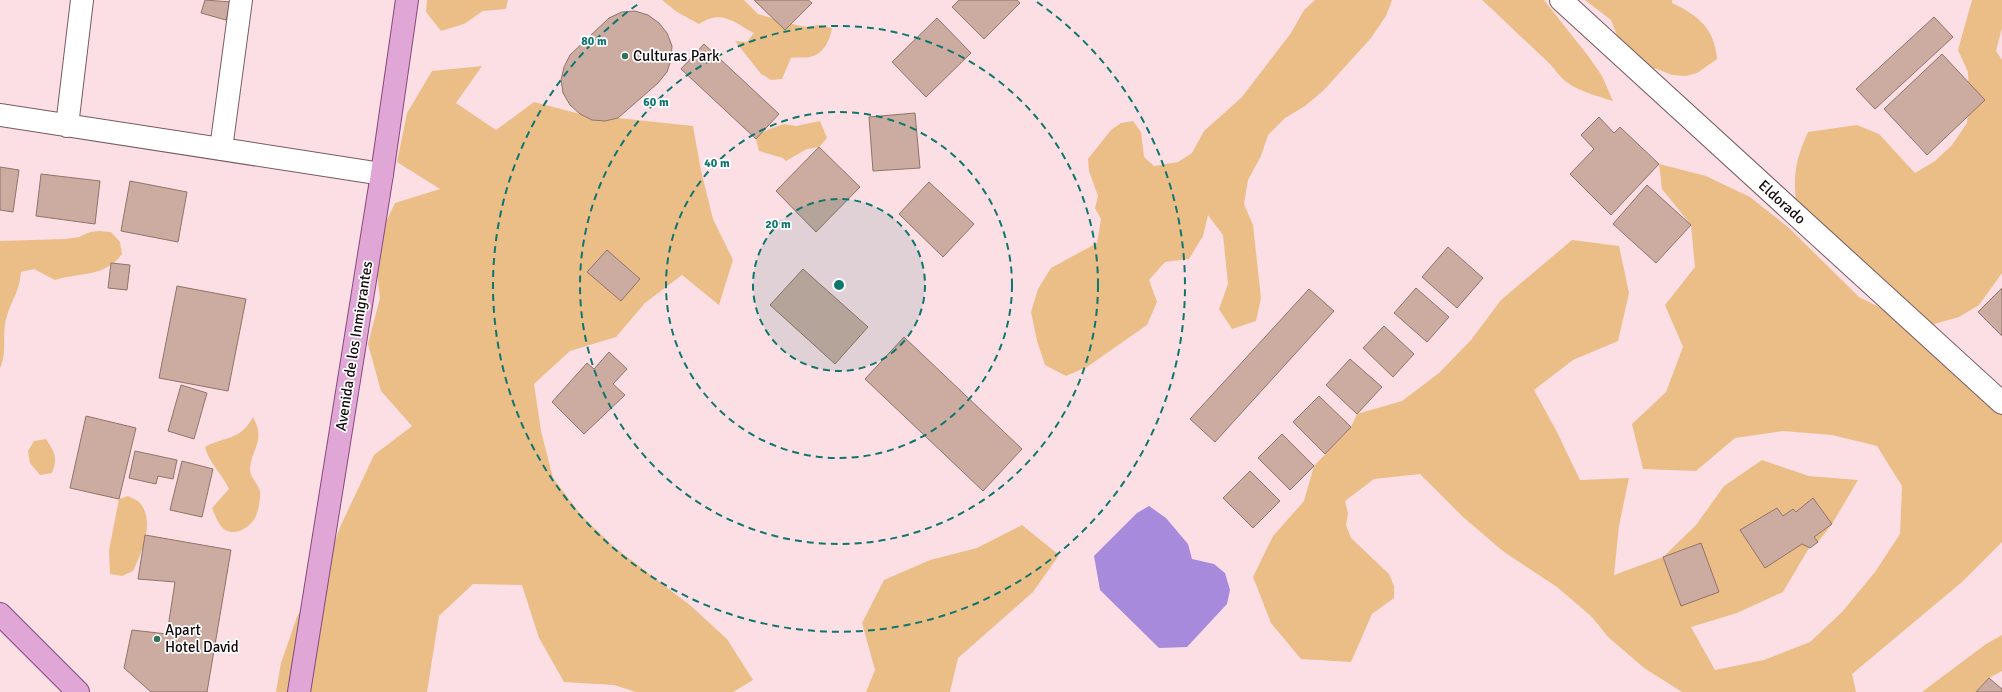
<svg xmlns="http://www.w3.org/2000/svg" width="2002" height="692" font-family="Signika,sans-serif">
<style>
.green{fill:#ebbe88}
.water{fill:#a88add}
.building{fill:#ccaba1;stroke:#917369}
.lines{fill:none;stroke-linecap:round;stroke-linejoin:round}
.minor-casing{stroke:#795a60;stroke-width:24}
.major-casing{stroke:#89487d;stroke-width:24}
.minor{stroke:#fff;stroke-width:22}
.major{stroke:#dfa6d6;stroke-width:22}
.ring{fill:none;stroke:#0f766e;stroke-width:2;stroke-dasharray:7 5}
.poi-dot{fill:#35725e;stroke:#fff;stroke-width:1.5}
.labels{text-anchor:middle;stroke-width:3.5;stroke-linejoin:round;paint-order:stroke}
.poi-label{font-size:15px;fill:#13080b;stroke:#fff;text-anchor:start}
.street-label{font-size:15px;fill:#13080b;stroke:#fff}
.centre{fill:#0f766e;stroke:#fff;stroke-width:2}
.ring-label{font-size:12px;text-anchor:middle;font-weight:bold;fill:#0f766e;stroke:#fff;stroke-width:3.5;stroke-linejoin:round;paint-order:stroke}
</style>
<rect width="100%" height="100%" fill="#fcdfe4"/>
<path class="green" d="M427,0H508L506,9L483,11L464,24L441,31L426,12Z
M662,0H744L758,14L796,25L808,27L819,25L832,28C830,40 824,54 810,57C805,58 797,57 791,58L782,79L771,80L761,74L735,41L747,42L754,33C733,22 722,9 699,24L677,12Z
M1315,0H1392L1386,16L1371,38L1324,90L1305,106L1285,118L1268,135L1261,156L1248,180L1244,204L1253,225L1261,298L1256,321L1232,329L1219,309L1228,284L1223,235L1208,215L1203,236L1189,259L1165,262L1149,280L1157,302L1147,325L1087,367L1066,376L1045,365L1037,341L1031,312L1038,289L1051,268L1097,243L1101,219L1095,208L1098,196L1089,171L1088,159L1111,130L1121,123L1133,121L1141,132L1144,157L1154,166L1178,162L1192,153L1204,131L1242,97L1291,33L1304,10Z
M1482,0H1544L1589,57L1602,76L1613,101C1597,96 1581,92 1568,83C1560,78 1555,69 1549,63C1526,42 1505,21 1482,0Z
M1585,0H1672V3C1699,16 1714,28 1717,59L1697,73L1686,76L1672,75L1657,69L1632,65L1620,43L1611,20Z
M1972,0H2002V28L1996,51L2002,60V273L1979,305L1959,317L1934,324L2002,404V542L1962,582L1852,674L1856,692H1682L1644,668L1608,637L1592,617L1557,587L1504,552L1463,517L1420,474L1374,479L1345,501L1348,513L1346,525L1351,538L1389,574L1394,586V598L1372,614L1351,662L1301,659L1271,623L1253,577L1273,536L1304,501L1314,466L1351,427L1357,414L1402,401L1439,373L1471,340L1501,300L1572,240L1619,246L1629,293L1618,341L1573,360L1534,390L1557,432L1580,480L1629,478L1619,526L1614,575L1663,557L1696,525L1724,486L1762,460L1809,476L1858,480L1832,524L1818,542L1809,548L1783,592L1737,613L1691,627L1715,670L1764,660L1810,642L1842,612L1875,572L1900,534L1902,486L1877,446L1832,435L1783,431L1735,438L1696,471L1643,469L1632,424L1666,392L1683,347L1665,305L1695,267L1691,225L1662,189L1659,164L1706,176L1750,197L1789,228L1859,297L1905,320L1933,324L1911,310L1796,202C1793,173 1796,159 1808,132L1857,125L1879,134L1915,173L1935,161L1952,145L1967,123L1969,99L1968,72L1958,50Z
M482,66L456,103L496,130L534,102L580,114L592,120L605,121L618,118L693,126L701,171L713,219L733,260L719,305L682,275L645,303L616,337L570,351L534,384L541,431L553,478L581,515L613,546L691,606L727,639L753,680L733,692H636L614,685L564,682L539,638L522,585L473,584L439,616L427,692H276L281,663L297,617L323,571L341,525L374,455L412,426L381,391L368,344L380,298L374,247L395,203L440,189L397,162L407,113L432,71Z
M820,121L827,138L819,147L807,149L786,161L783,158L759,151L756,139L761,133L772,128L784,124L796,126Z
M99,231L111,232L120,242L122,254C104,278 80,272 55,280L34,269L21,272C19,293 12,299 7,316C1,332 8,351 0,368V241L66,239L79,237L90,232Z
M253,417C266,441 252,447 250,469C250,477 258,484 260,491C261,497 258,513 255,518C249,528 235,537 224,529C218,524 215,515 212,508L229,489C222,474 209,463 205,447C225,436 240,441 253,417Z
M46,439C55,453 58,457 52,473L40,475L30,463L28,451L34,441Z
M128,496C131,498 136,499 139,502C156,520 142,552 133,571L122,576L110,574L109,550L119,499Z
M1022,525L1059,555L1033,592L958,658L950,692H866L875,670L862,623L884,580L930,560L977,548Z
M2002,635V671L1989,678L1976,692H1922L1986,644Z"/>
<path class="water" d="M1149,506L1166,518L1188,544L1192,559L1214,564L1225,573L1230,590L1227,604L1187,647L1159,648L1100,590L1094,556L1137,513Z"/>
<path class="building" d="M205,0L231,2L226,20L201,13Z
M754,0H808L812,3L785,30Z
M959,0H1017L1020,3L984,39L952,7Z
M635,11L648,15L659,23L667,33L672,46L671,60L667,72L658,83L618,118L605,121L592,120L580,114L570,105L563,93L561,80L564,67L570,55L609,18L622,12Z
M1934,17L1953,37L1875,109L1856,89Z
M937,18L971,53L926,97L892,62Z
M704,44L779,114L756,139L681,69Z
M1942,54L1985,100L1927,155L1884,109Z
M915,113L920,168L873,171L869,117Z
M1599,117L1614,133L1620,127L1659,164L1611,215L1570,174L1594,149L1581,135Z
M819,147L860,187L816,232L776,191Z
M0,167L19,170L13,212L0,210Z
M41,174L100,181L95,224L36,216Z
M130,181L187,192L178,242L121,231Z
M929,182L974,224L943,257L899,214Z
M1647,185L1691,225L1656,263L1613,224Z
M1448,247L1483,278L1457,308L1422,277Z
M607,250L640,279L621,301L587,272Z
M111,263L130,265L127,290L108,288Z
M803,269L868,327L835,364L770,305Z
M177,286L246,299L228,391L159,378Z
M1416,288L1449,317L1427,342L1394,313Z
M2002,288V336L1978,312Z
M1309,289L1334,311L1215,442L1190,419Z
M1384,326L1414,354L1393,377L1363,348Z
M904,337L1022,449L983,491L865,379Z
M609,352L627,369L613,384L625,395L584,434L552,402L587,363L594,369Z
M1350,359L1382,387L1357,414L1326,385Z
M181,385L207,393L194,439L168,431Z
M1319,396L1351,427L1325,454L1293,422Z
M86,416L136,428L119,499L70,488Z
M1282,434L1314,466L1290,490L1258,458Z
M135,451L177,460L173,479L158,476L156,484L129,478Z
M182,461L213,469L202,517L170,510Z
M1250,471L1280,501L1253,528L1223,498Z
M1813,498L1832,524L1814,537L1818,542L1810,548L1802,544L1765,568L1740,530L1777,508L1783,516L1793,509L1796,512Z
M145,535L231,550L207,692H151L124,668L132,630L167,634L175,582L138,579Z
M1701,543L1719,592L1681,606L1663,557Z
M1989,678L2002,689V692H1976Z"/>
<g class="lines">
<g class="minor-casing">
<path id="minor" d="M1561,0L2002,403
M1,115L382,174
M67,126L82,0
M221,149L241,0"/>
</g>
<g class="major-casing">
<path id="major" d="M0,614L78,692
M299,692L382,174L407,0"/>
</g>
<use href="#minor" class="minor"/>
<use href="#major" class="major"/>
</g>
<circle cx="839" cy="285" r="86" fill="#0f766e" fill-opacity=".12"/>
<g class="ring">
<circle cx="839" cy="285" r="86"/>
<circle cx="839" cy="285" r="173"/>
<circle cx="839" cy="285" r="259"/>
<path d="M1037 2A346 346 0 1 1 641 2"/>
</g>
<g class="poi-dot">
<circle cx="625" cy="56" r="4"/>
<circle cx="157" cy="639" r="4"/>
</g>
<g class="labels">
<g class="poi-label">
<text x="633" y="61">Culturas Park</text>
<text x="165" y="635">Apart<tspan x="165" dy="17">Hotel David</tspan></text>
</g>
<g class="street-label">
<text transform="translate(1782 202) rotate(42)" y="5">Eldorado</text>
<text transform="translate(354 346) rotate(-81)" y="5">Avenida de los Inmigrantes</text>
</g>
</g>
<circle cx="839" cy="285" r="6" class="centre"/>
<g class="ring-label">
<text x="594" y="45">80 m</text>
<text x="656" y="106">60 m</text>
<text x="717" y="167">40 m</text>
<text x="778" y="228">20 m</text>
</g>
</svg>
